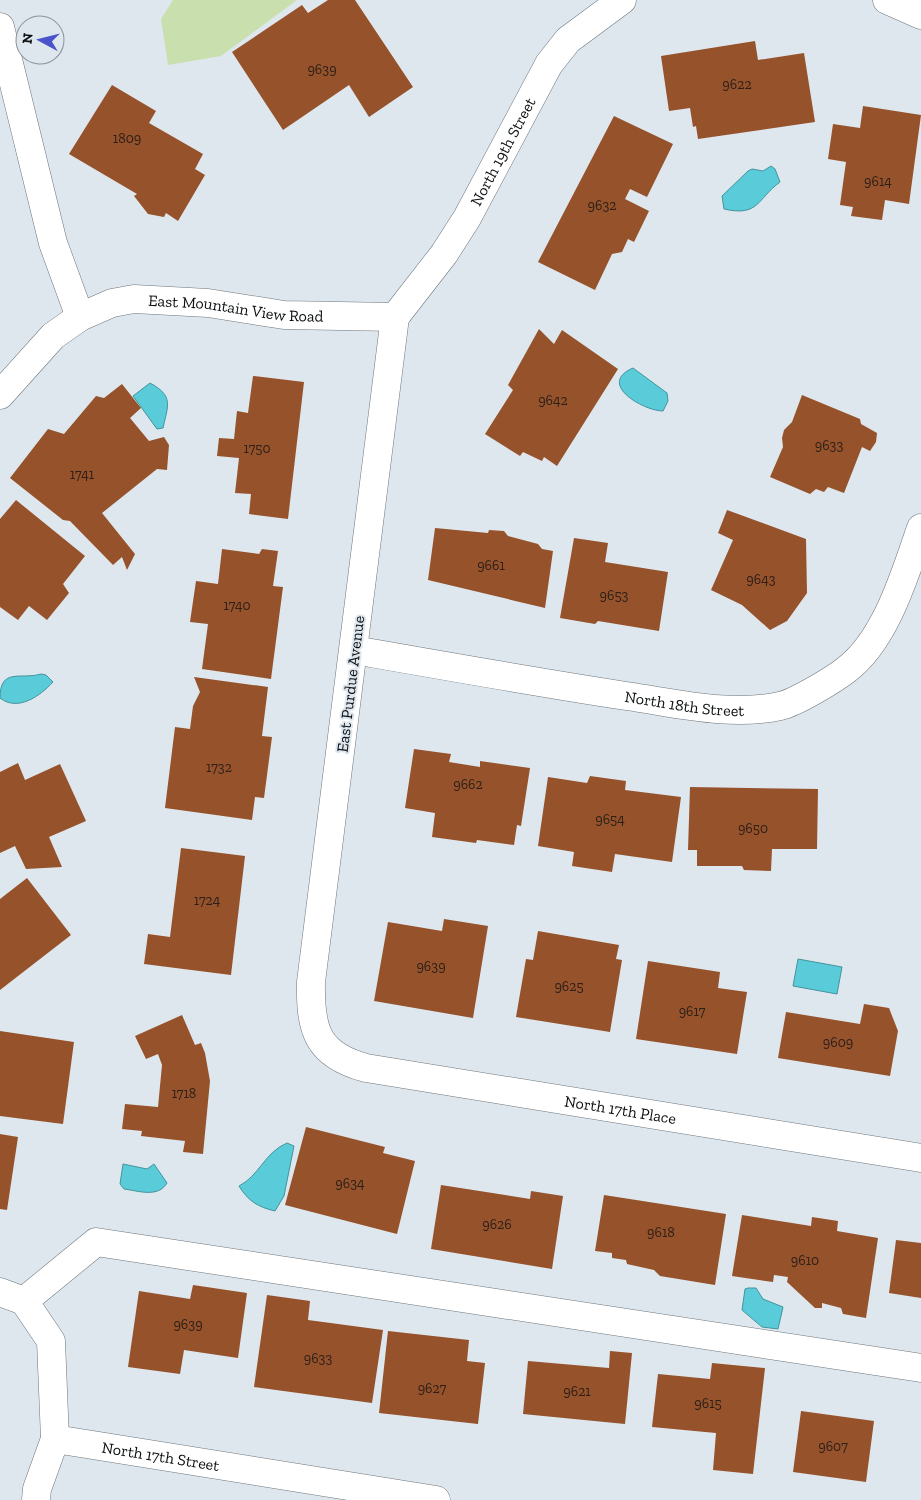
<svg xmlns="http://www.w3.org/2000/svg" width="921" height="1500" font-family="'Zilla Slab',serif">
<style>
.green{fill:#cadfae}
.water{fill:#5accd9;stroke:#43939d}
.building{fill:#95522b}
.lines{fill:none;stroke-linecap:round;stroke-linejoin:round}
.minor-casing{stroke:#6e767c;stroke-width:29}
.minor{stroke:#fff;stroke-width:28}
.labels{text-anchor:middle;stroke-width:4;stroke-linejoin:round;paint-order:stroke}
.number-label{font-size:14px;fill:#2e2018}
.street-label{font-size:16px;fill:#0c0f11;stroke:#dfe7ee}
</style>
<rect width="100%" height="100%" fill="#dfe7ee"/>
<path class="green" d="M173,0H297L221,56L168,65L161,19Z"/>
<path class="water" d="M771,166L775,169L780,182C757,199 759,217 724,209L722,196L748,171L752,169L763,171Z
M633,368L667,393L668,401L663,411C644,411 596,384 633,368Z
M150,383C174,396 168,405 163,428L157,429L133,396Z
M41,674L46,675L53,682C40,696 18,712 0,698C0,667 21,680 41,674Z
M798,959L842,967L837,994L793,986Z
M287,1143L294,1146L284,1196L275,1211C258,1207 248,1201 239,1186C259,1176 265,1152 287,1143Z
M123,1164L147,1169L154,1164L167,1183C158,1198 139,1191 124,1189L120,1184Z
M748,1288H756L763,1299L783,1307L778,1329L762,1327L742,1310L745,1289Z"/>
<path class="building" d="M328,0H355L413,87L369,117L349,85L283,130L232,52L302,5L308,13Z
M755,41L758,60L804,53L815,122L698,139L696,126L693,127L690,108L669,111L661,56Z
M112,85L156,111L149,123L203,154L195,169L205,175L178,221L166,213L164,217L148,214L134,196L137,194L69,154Z
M863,106L921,115L909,204L885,200L882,220L851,216L853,207L840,205L846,162L828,159L833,124L860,128Z
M614,116L673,144L647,197L630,189L625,199L649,211L634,242L628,239L622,252L612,254L595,290L538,262Z
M539,329L554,344L562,330L618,369L557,466L544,457L542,461L523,452L520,456L485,434L513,390L508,385Z
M253,376L304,382L288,519L249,514L251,494L235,493L239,458L217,456L219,438L234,439L237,411L248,413Z
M122,384L141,408L130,418L149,441L164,437L169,445L167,470L157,469L102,513L135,554L127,570L122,557L113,565L70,521L63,520L10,478L48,429L64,434L96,396L104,398Z
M802,395L860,419L861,424L877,433L876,442L870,451L862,447L844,493L828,487L824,492L816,489L810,494L770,477L783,447L782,438L784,430L792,422Z
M16,500L85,556L63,584L69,593L47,620L29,606L18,620L0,607V519Z
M727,510L806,539L807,593L787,621L770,630L742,605L711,590L733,540L718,533Z
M435,528L488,533L489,530L504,531L508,536L538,544L542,549L553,551L545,608L428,580Z
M574,538L608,543L605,562L668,572L659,631L598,621L595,624L560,618Z
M222,549L259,554L262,549L278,551L273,586L283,587L271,679L202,669L208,624L190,622L196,581L218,584Z
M194,677L268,687L262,736L272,737L264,798L255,797L252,820L165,808L175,727L190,729L193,706L200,692Z
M414,749L451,754L449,762L480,767V761L530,768L521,826L517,825L514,845L477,840L476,843L432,837L435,813L405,808Z
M18,763L25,780L60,764L86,821L49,837L62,867L26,869L15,846L0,853V772Z
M590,776L626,781L625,790L681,797L672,862L615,854L612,872L572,866L574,852L538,846L548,777L587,783Z
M690,787L818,789L817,849H772L771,871L744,870L742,866H697V850H688Z
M181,848L245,856L231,975L144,964L148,934L170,937Z
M27,878L71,935L0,990V899Z
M444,919L488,926L473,1018L374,1001L388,922L442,931Z
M538,931L619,945L616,959L622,960L610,1032L516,1017L526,959L533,960Z
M648,961L720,972L718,988L747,992L737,1054L636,1039Z
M864,1004L889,1008L898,1031L890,1076L778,1058L786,1012L860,1024Z
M182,1015L195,1045L201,1043L205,1053L210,1081L203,1154L183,1152L185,1141L141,1136L142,1131L122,1129L125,1104L158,1107L162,1065L158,1054L146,1059L135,1036Z
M0,1031L74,1042L63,1124L0,1116Z
M306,1127L385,1147L383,1153L415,1161L397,1234L285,1205Z
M0,1134L18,1137L7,1210L0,1209Z
M441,1185L530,1199L531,1191L563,1196L552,1269L431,1249Z
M604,1195L726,1214L715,1285L660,1276L654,1270L627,1264L626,1260L612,1258V1253L595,1251Z
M742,1215L811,1226L812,1217L838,1221L837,1231L878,1238L866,1318L843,1314L841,1308L822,1303V1308H815L787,1282L788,1277L774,1275L773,1282L732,1276Z
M896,1240L921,1243V1298L889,1293Z
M193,1285L247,1293L238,1358L184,1350L180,1374L128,1367L139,1291L190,1299Z
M267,1295L310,1301L308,1320L383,1330L372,1403L254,1387Z
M388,1331L469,1340L467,1361L485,1363L478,1424L379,1413Z
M610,1351L632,1353L625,1424L523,1414L528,1361L609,1368Z
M712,1363L765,1368L753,1474L713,1470L716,1433L652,1427L658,1374L710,1379Z
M801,1411L874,1421L866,1482L793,1472Z"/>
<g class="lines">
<g class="minor-casing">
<g id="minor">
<path d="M887,0L921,15"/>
<path d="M0,27L53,243L80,317"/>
<path id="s1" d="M395,317L311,982C310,1030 317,1055 366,1068L921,1158"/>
<path id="s2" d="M395,317L444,254L467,218L549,64L568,40L622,0"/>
<path id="s3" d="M0,395L53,336L80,317L112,303L134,299L208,303L284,315L395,317"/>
<path id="s4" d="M354,650C445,666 535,682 626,696C676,703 730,717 780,706C795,703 833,680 846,670C886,640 905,574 921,528"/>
<path id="s5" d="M0,1292L24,1301L51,1341L55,1439L436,1500"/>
<path d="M24,1301L96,1242L921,1368"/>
<path d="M36,1500L37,1489L55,1439"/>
</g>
</g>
<use href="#minor" class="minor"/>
</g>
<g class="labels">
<g class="number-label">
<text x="322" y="74">9639</text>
<text x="737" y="89">9622</text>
<text x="127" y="143">1809</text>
<text x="878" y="186">9614</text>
<text x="602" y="210">9632</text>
<text x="553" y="405">9642</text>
<text x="829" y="450">9633</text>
<text x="257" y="453">1750</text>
<text x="82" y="479">1741</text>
<text x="491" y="570">9661</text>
<text x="761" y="584">9643</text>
<text x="614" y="600">9653</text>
<text x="237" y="610">1740</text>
<text x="219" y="772">1732</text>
<text x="468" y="789">9662</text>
<text x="610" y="824">9654</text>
<text x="753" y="833">9650</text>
<text x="207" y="905">1724</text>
<text x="431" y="971">9639</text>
<text x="569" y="991">9625</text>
<text x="692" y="1016">9617</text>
<text x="838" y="1047">9609</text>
<text x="184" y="1098">1718</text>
<text x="350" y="1188">9634</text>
<text x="497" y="1229">9626</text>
<text x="661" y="1237">9618</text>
<text x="805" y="1265">9610</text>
<text x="188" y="1329">9639</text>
<text x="318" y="1363">9633</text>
<text x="432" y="1393">9627</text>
<text x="577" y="1396">9621</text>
<text x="708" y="1408">9615</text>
<text x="833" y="1451">9607</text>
</g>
<g class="street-label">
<text dy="6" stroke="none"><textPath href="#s2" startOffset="198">North 19th Street</textPath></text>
<text dy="6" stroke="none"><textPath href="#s3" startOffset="272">East Mountain View Road</textPath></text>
<text transform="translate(350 684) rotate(-83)" y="6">East Purdue Avenue</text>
<text dy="6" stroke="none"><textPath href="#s4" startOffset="335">North 18th Street</textPath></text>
<text dy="6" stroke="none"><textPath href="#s1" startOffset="1042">North 17th Place</textPath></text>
<text dy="6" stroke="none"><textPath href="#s5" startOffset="279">North 17th Street</textPath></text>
</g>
</g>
<g transform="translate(40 40) rotate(277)"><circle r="24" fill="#dfe7ee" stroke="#8b9196"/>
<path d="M0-4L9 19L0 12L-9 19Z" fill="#4b54ca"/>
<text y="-8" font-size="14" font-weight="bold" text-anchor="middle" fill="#0c0f11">N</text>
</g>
</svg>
